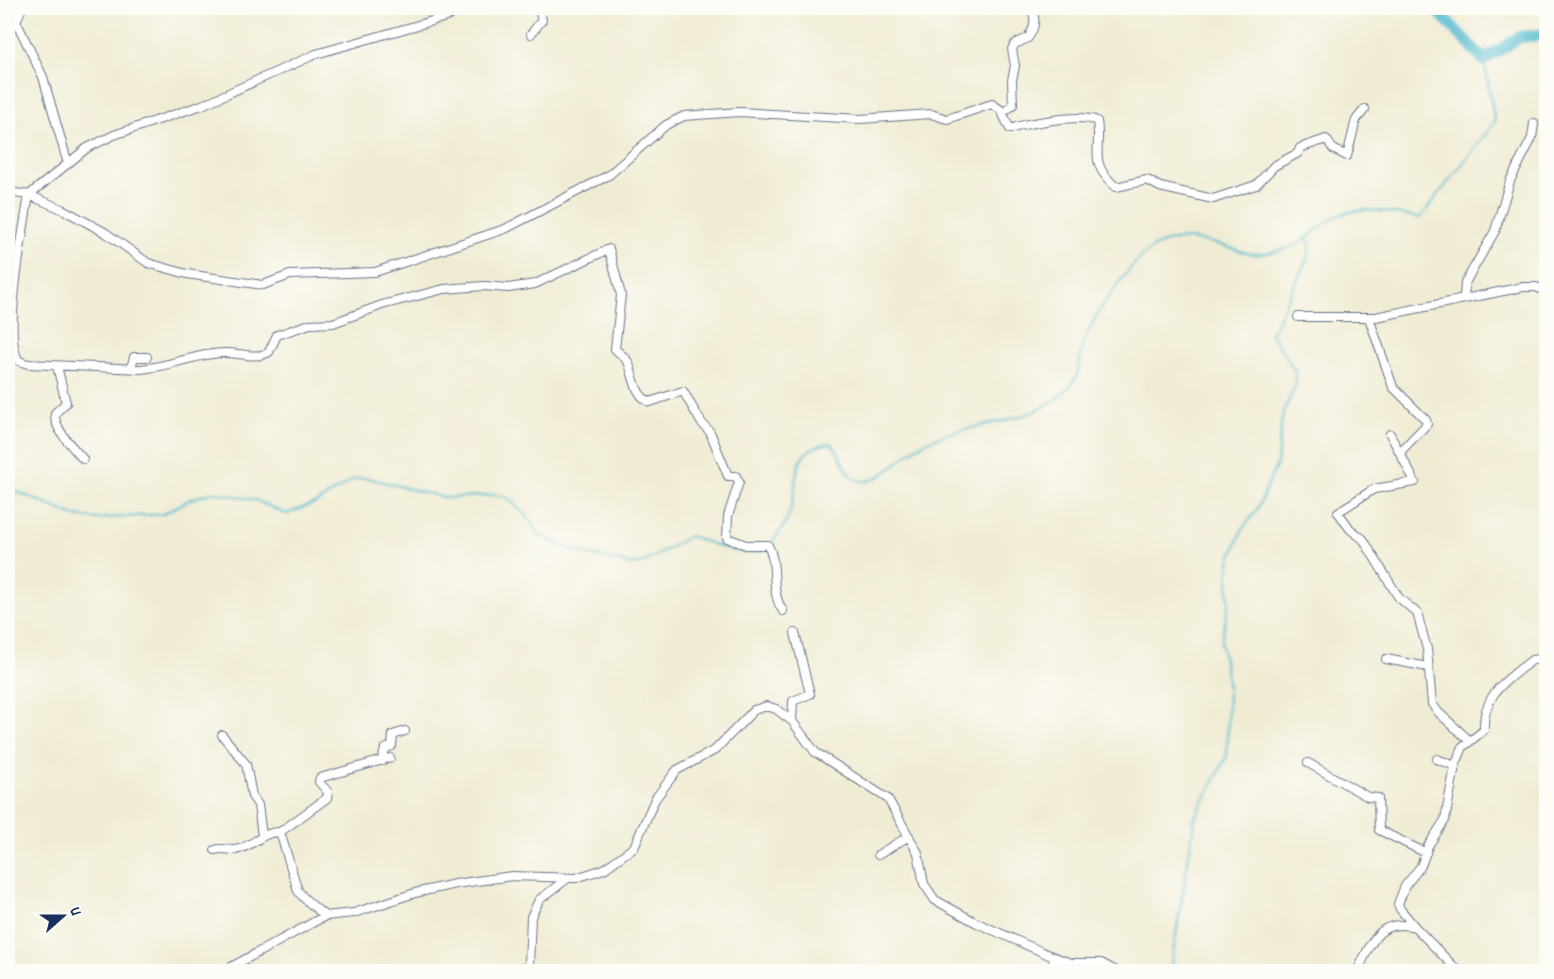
<svg xmlns="http://www.w3.org/2000/svg" width="1554" height="979" font-family="Dekko,sans-serif">
<style>
.lines{fill:none;stroke-linecap:round;stroke-linejoin:round}
.stream{stroke:#50b9ce;stroke-width:2}
.river{stroke:#50b9ce;stroke-width:12}
.minor-casing{stroke:#667187;stroke-width:10}
.minor{stroke:#fff;stroke-width:8}
</style>
<rect width="100%" height="100%" fill="#fdfcf7"/>
<filter id="ink" filterUnits="userSpaceOnUse"><feTurbulence type="fractalNoise" baseFrequency=".0167" numOctaves="2"/><feDisplacementMap in="SourceGraphic" scale="12" xChannelSelector="R" yChannelSelector="G"/><feConvolveMatrix kernelMatrix="1 2 1 2 8 2 1 2 1" color-interpolation-filters="sRGB"/></filter>
<filter id="wash" filterUnits="userSpaceOnUse"><feTurbulence type="fractalNoise" baseFrequency=".008" numOctaves="4" result="noise"/><feDisplacementMap in="SourceGraphic" scale="24" xChannelSelector="R" yChannelSelector="G"/><feGaussianBlur stdDeviation="1.35" result="paint"/><feColorMatrix in="noise" values="0 0 0 0 0 0 0 0 0 0 0 0 0 0 0 0 0 1.4 0 .05"/><feComposite in="paint" operator="in"/></filter>
<g filter="url(#wash)">
<rect width="100%" height="100%" fill="#f0ecd4"/>
<g class="lines">
<path class="stream" d="M8,488L75,516L96,519L163,514L191,499L214,492L255,500L286,514L316,503L354,479L367,478L446,498L494,495L506,497L527,516L539,535L571,550L633,565L643,563L690,536C711,543 745,560 766,549
M770,545C781,532 791,515 793,498C798,469 795,448 831,443C842,453 845,478 861,481C881,484 906,452 922,444C970,419 1035,429 1072,384C1081,373 1079,354 1084,341C1094,315 1125,270 1147,252C1174,230 1207,241 1237,250C1245,252 1251,255 1259,254C1272,253 1292,248 1302,241C1312,235 1321,225 1331,219C1359,203 1390,213 1420,218L1495,122L1484,60
M1170,972L1195,817L1227,756L1228,687L1221,641L1229,603L1228,577L1231,558L1242,530L1257,510L1277,464L1282,416L1296,383L1295,371L1271,334L1308,257L1310,245L1307,238"/>
<path class="river" d="M1435,8L1484,60L1520,37L1546,34"/>
</g>
</g>
<g filter="url(#ink)">
<g class="lines">
<g class="minor-casing">
<path id="minor" d="M22,8L16,21L43,77L68,164
M463,9L476,8
M531,34L542,20L539,8
M1003,113L1013,105L1012,80L1015,66L1012,49L1015,44L1028,38C1035,28 1037,17 1030,8
M8,192L29,195L87,148L114,135L202,105L316,54L446,17L464,8
M1464,298L1465,283L1495,231L1510,181L1532,138L1534,123
M1298,317H1376L1523,287H1536L1546,291
M1369,318L1393,387L1426,420L1427,424L1400,452
M57,366L66,403L55,413C54,430 72,446 83,459
M131,368L134,357H147
M1390,434L1415,482L1374,489L1338,512L1350,529L1363,539L1399,598L1417,613L1427,649L1432,704L1439,713L1470,741
M783,611C769,591 779,566 768,545H746L727,538L728,516L739,482L736,476H728L710,432L701,422L683,391L650,402C635,396 634,377 629,364C627,358 620,354 615,349L621,295L609,249L535,284L508,288L484,286L444,289L382,305L333,323L310,324L277,335L269,352C257,360 238,352 223,353C194,354 169,367 141,369L28,364L19,361C2,337 24,228 29,195L64,210L106,233L148,263L187,274L263,285L290,275L375,272L505,229L609,175L666,125L684,116L739,112L860,119L931,114L947,119L992,104L1001,110L1010,129C1027,123 1083,113 1097,121C1102,150 1087,162 1116,187L1147,180L1160,187L1213,199L1256,185L1274,166L1298,153L1300,148L1326,139L1333,149L1347,156L1356,120L1365,109
M1386,659L1428,667
M792,721L793,701L810,694L795,633
M222,735L246,764L252,796L258,805L262,836
M1437,759L1455,766L1463,747L1484,730C1482,695 1506,680 1532,660L1540,659L1546,661
M382,761L385,749L392,746L393,735L405,731
M1308,763L1368,797L1378,798L1379,830L1426,853
M215,850C224,847 231,852 239,849C254,845 264,831 280,832
M878,855L909,836
M325,916L305,899L298,891L280,832L327,798L328,792L319,782L320,778L390,758
M1415,927L1400,909L1398,904L1405,886L1421,866L1428,846L1445,820L1455,766
M222,972L325,916L354,913L415,893L455,884L512,876L576,878L604,869L634,847L655,799L677,770L715,750L754,710L767,706L776,709L792,721L815,752L888,799L918,853L924,884L935,900L977,923L1049,955L1071,963H1101L1118,972
M527,972L529,965L531,917L539,900L568,878
M1049,972L1055,958
M1357,972C1371,944 1378,917 1415,927L1459,972"/>
</g>
<use href="#minor" class="minor"/>
</g>
</g>
<rect width="1554" height="979" fill="none" stroke="#fdfcf7" stroke-width="30"/>
<g transform="translate(63 916) rotate(69)" stroke="#fdfcf7" stroke-width="4.5" paint-order="stroke">
<path d="M0-4.5L10 22L0 15L-10 22Z" fill="#1b2f5e"/>
<text y="-9" font-size="16" font-weight="bold" text-anchor="middle" fill="#1b2f5e">U</text>
</g>
</svg>
